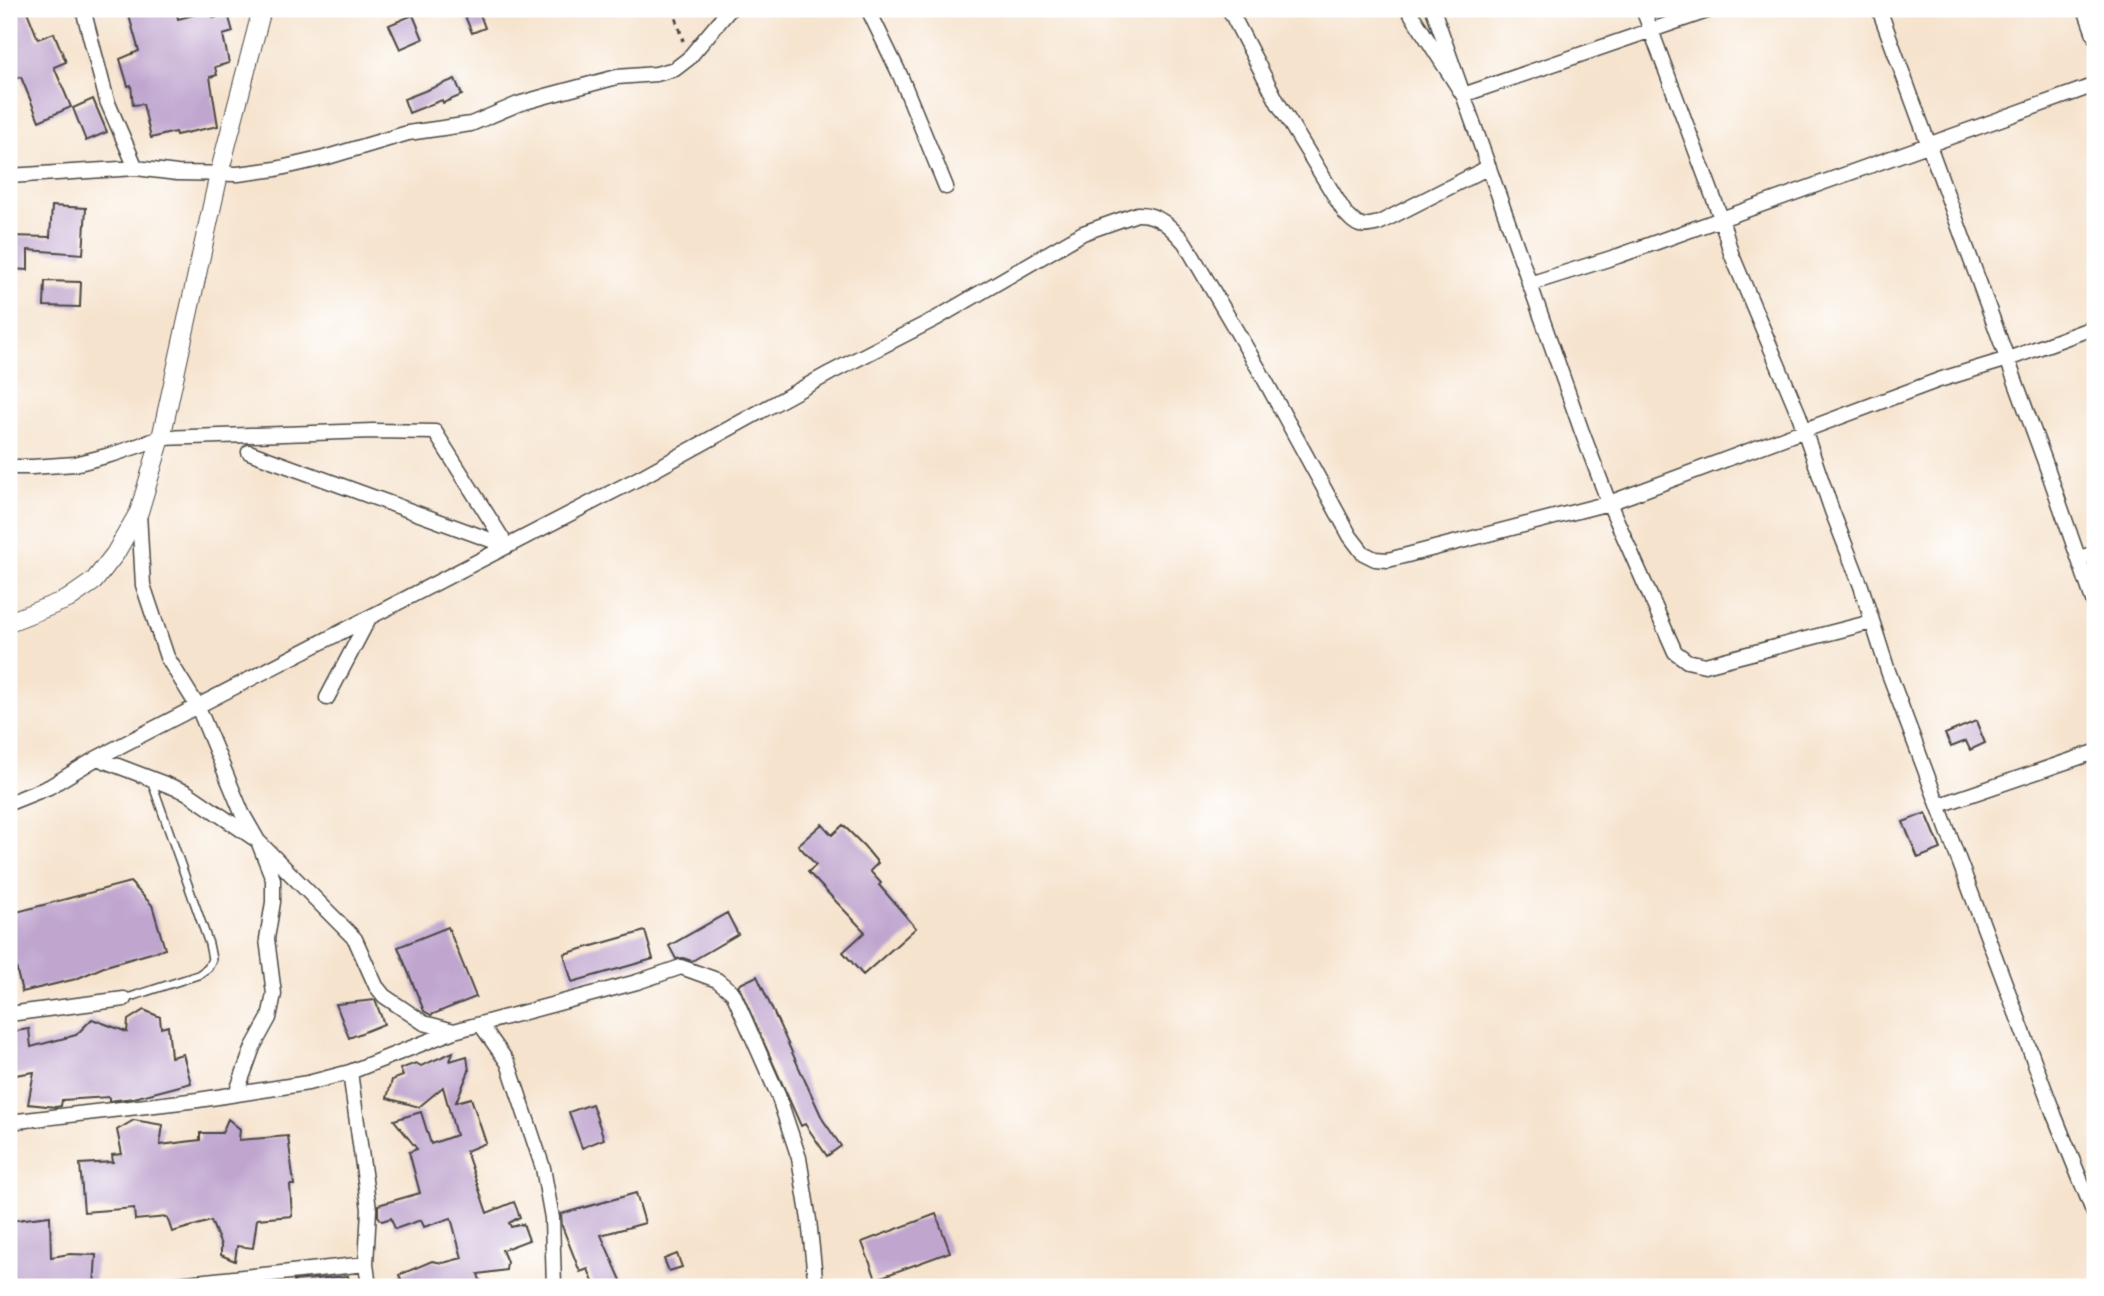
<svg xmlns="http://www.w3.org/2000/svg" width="2104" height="1296" font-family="Cardo,serif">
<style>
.building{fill:#c0a6cf}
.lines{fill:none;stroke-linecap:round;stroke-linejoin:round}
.service-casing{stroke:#494743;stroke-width:10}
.minor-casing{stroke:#494743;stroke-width:17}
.tertiary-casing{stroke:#494743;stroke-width:20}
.path{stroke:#494743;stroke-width:3.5;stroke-dasharray:5 5;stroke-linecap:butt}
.service{stroke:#fff;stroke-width:7}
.minor{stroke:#fff;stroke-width:14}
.tertiary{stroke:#fff;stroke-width:18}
</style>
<rect width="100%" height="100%" fill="#fff"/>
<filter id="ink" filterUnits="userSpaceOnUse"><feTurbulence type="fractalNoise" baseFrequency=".0143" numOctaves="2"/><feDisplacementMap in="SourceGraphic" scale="14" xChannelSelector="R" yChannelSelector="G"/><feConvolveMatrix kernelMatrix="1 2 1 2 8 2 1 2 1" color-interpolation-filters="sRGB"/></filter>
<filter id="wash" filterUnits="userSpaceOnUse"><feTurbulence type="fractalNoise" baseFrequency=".00686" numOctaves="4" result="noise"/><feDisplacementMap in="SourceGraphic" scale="28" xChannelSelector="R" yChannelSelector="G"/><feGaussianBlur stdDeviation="1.57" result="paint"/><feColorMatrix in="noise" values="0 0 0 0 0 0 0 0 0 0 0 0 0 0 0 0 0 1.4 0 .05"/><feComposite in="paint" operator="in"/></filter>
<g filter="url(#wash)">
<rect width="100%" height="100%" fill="#f6e3cd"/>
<g id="blocks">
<path class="building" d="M9,9H26L38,39L54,33L66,62L54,67L71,107L39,121L21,77L17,78L9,58V48L15,46L9,31Z
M127,9H176L178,19L209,11L214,18L228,14L233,32L223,35L229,63L215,67L217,75L210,77L218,126L176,135L175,132L151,138L143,104L133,105L131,85L128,86L120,59L139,51Z
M462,9H478L485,28L472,33Z
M413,15L423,39L400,49L389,25Z
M455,79L462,95L443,103L442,100L409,113L404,99Z
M93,99L107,132L86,141L73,108Z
M52,206L86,208L83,254L28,250V270L9,269V236L50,237Z
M45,281L81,282L80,307L44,306Z
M1976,721L1985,743L1970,750L1966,741L1951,747L1945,734Z
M1926,813L1941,849L1918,858L1903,822Z
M822,824L832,835L843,825L864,846L878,863L870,871L881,883L879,885L916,928L863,975L843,952L865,932L808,872L816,865L798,845Z
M130,882L152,905L165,949L106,966L76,979L22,992L9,938V914Z
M727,913L738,934L692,961L683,958L676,959L669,946Z
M448,927L476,997L431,1015L424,1011L398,947Z
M645,931L653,959L572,982L564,954Z
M757,976L823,1120L841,1146L827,1156L805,1124L801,1126L738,985Z
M375,1000L384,1024L349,1038L336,1004Z
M144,1010L160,1017L161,1028L168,1026L171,1057L183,1054L191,1083L134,1098L109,1101V1097L62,1100L61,1106L56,1107L28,1104L34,1072L9,1076V1032L29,1029L31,1047L76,1035L92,1019L127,1032L128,1020Z
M453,1052L450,1061L467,1056L469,1071L456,1102L471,1098L486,1143L466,1151L487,1213L514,1202L520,1217L509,1223L511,1227L523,1224L529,1240L502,1250L507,1262L506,1270L478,1274L482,1287H404L399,1275L432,1261L443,1263L462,1258L451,1218L424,1227L421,1220L395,1229L391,1218L382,1221L378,1216V1205L420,1193L409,1152L417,1149L394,1120L421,1112L431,1144L456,1135L443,1087L419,1107L387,1098L392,1080L403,1076L400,1069L416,1063L421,1066Z
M592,1104L604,1139L582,1148L569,1112Z
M228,1119L240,1129L239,1140L288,1136L294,1185H290L292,1216L257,1219L253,1248L237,1246L235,1261L221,1255V1245L211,1221L172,1232L167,1217L135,1220L134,1208L84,1212L80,1164L113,1162L112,1155L122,1154L117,1130L134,1120L163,1125L160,1145L200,1140V1133H222Z
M636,1193L645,1223L601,1235L624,1287H595L588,1269L580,1272L562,1226L561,1214Z
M936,1214L950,1252L876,1279L862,1242Z
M50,1216L51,1257L70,1254L96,1255L94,1287H69V1282L47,1285L45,1287H9V1221Z
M677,1254L682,1267L669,1271L664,1259Z
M348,1276L351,1287H295L294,1281Z"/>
</g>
</g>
<g filter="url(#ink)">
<use href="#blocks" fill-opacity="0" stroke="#494743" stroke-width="2"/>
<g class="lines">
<g class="service-casing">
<path id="service" d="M124,999L198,975L208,968L212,959L209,944L151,780"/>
</g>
<g class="minor-casing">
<path id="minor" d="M83,9L107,101L136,168
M868,9L900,75L946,187
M1229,9L1278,103L1345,213C1358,227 1360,228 1379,223L1489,167
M1408,9L1463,95L1713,9
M1433,9L1582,432L1609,503L1675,652L1687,661L1705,665L1872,622
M1643,9L1721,218L1731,253L1799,415L1832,511L1861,586L1888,671L2055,1117L2095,1216
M1879,9L2045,462L2095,606
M2085,9L2095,37
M9,176L136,168L177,173L238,174L276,169L324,158L408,133L471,124L518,104L546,96L617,77L656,74L675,69L688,59L730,9
M1529,284L1618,256L2095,85
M249,452L507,546
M9,467H32L75,464L114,454L161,438L373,431L435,432L507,546
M139,513L143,585L167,657L198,707L242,813L258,841L273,879V902L267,939L274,994L269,1018L253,1047L236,1094
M2080,558L2095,553
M327,698L369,618
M97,758L186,792L258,841L355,939L376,986L384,996L424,1023L454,1031
M9,803L49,787L97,758L645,475L830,373L937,318L1083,233L1137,214C1158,213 1172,228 1185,243L1261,373L1350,536L1363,553L1375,559L1388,560L1609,503L1939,380L2008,359L2095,327
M1940,805L2095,752
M9,1014L124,999
M481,1025L508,1063L543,1168L552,1218L554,1287
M350,1072L369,1209L366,1264L369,1287
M9,1122L198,1100L308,1083L350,1072L454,1031L637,982L681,967L717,980L733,993L778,1095L799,1158L809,1220L816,1287
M149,1287L366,1264"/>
</g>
<g class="tertiary-casing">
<path id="tertiary" d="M9,622L68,599L94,581L115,554L139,512L161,438L219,174L262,9"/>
</g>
<path class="path" d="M673,9L683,41"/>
<use href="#service" class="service"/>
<use href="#minor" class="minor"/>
<use href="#tertiary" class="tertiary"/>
</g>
</g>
<rect width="2104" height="1296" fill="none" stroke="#fff" stroke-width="35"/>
</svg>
